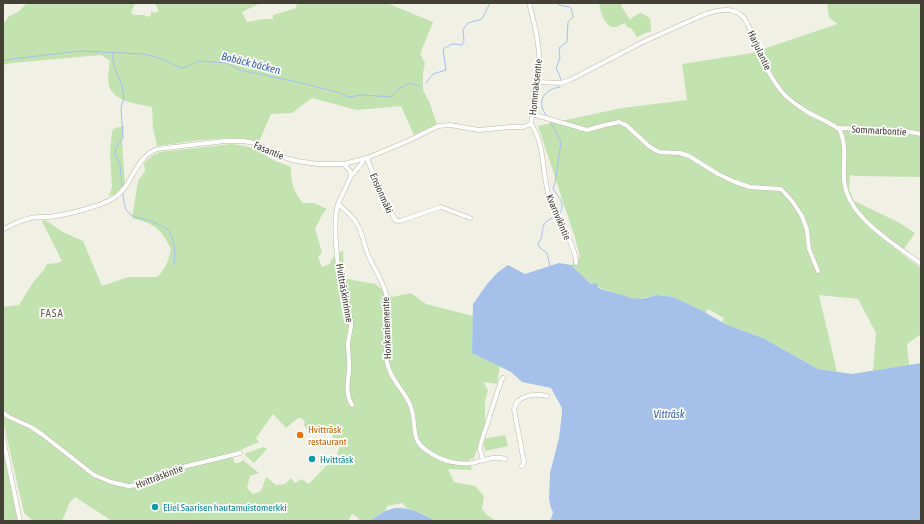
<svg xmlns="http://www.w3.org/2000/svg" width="924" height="524" font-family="'Asap Condensed',sans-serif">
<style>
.green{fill:#c2e3b0;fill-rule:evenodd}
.water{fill:#a5c1ea}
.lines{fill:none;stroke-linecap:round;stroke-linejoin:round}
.stream{stroke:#a5c1ea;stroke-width:1}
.minor-casing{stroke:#bcb9a8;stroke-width:5}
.minor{stroke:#fff;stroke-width:4}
.food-dot{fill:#e8710a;stroke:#fff;stroke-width:1.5}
.culture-dot{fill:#0f9aa8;stroke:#fff;stroke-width:1.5}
.labels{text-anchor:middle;stroke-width:3.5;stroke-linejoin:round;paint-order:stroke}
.street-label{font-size:10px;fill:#434035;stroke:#fff}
.food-label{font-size:10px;fill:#c56008;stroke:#fff;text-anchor:start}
.culture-label{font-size:10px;fill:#0d838f;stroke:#fff;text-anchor:start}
.water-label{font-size:11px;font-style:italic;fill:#3662a7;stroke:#fff}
.neighbourhood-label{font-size:11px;letter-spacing:1px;fill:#65604d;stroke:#fff}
</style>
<rect width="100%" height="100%" fill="#f1f0e5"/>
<path class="green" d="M27,3H145L135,4L131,12L134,15H144L147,17L151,15V11L154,13L159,11L155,3H261L242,12L247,22L263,19H273V15L296,8L297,4L298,3H387L433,22L420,54L425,63L423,73V90L429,101L437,124L414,135L401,106L357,110L312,98L292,113L271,114L259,142C232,133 185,143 157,146L153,128L152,107C138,104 114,102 109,86C107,79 109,69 110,61L101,55L12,63L3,65V25L9,16L18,12Z
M599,3H624L621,6L631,21V18L640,13C652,17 651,19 651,31L637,37L632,29L626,26L625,23C622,24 619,26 616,27C605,29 600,11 599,3Z
M827,3H921V177L856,176L850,175L849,189L854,201L898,222L915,233L901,253L921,268V334L907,344L909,365L873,371L876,333L858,299L819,295L837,372L818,369L763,338L725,324L722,322L724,318L708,309L706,313L673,297L657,295L635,300L598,287L591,284L571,265L576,259L580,257L575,238L538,126L622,108L687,100L682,64L752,53L837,24L829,17Z
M124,126L122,141L125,184L117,194L109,196L112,187L110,154L112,131L115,128Z
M232,144L245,146L255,149L273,160L291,167C291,184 293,190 303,203H314L327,209L322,215L315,229L322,252L318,257L322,267L330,264L332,258L343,250L344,270L347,279L375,284L392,297L411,293L426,304L473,316L472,353L500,366L497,384L483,382L488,390L485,401V425L474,458L469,460L472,470L448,469L454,482L475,486L484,496L482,509L487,515L497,521H436L421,513L407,508L402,503L387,506L385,511L369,521H360L356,516L352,514L348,521H112L75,497L70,502L62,521H33L24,513L3,421V307L19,305L34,281L43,271L47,264L58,263L62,261L42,221L45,220L63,232L83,241L102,286L128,277H157C166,269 168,261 171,249C161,228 154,224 132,218L138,181L145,171L144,163L152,156L159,152ZM273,414L286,428L298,418H301L305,422L304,425L308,431L312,433L318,428L323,433H332L333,436L332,439L334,441L335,440L340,446L337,454L343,458L345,465L342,460L335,458L330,462L325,463L319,468L320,469L325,463L328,464L309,484L301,479L295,483L291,478L285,484L276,485L266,477L261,491L253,494L247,488L250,476L259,473L243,460L239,463H235L233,458L238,451L259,442L256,438Z
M505,435L508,446L485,451L483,439Z
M264,447L267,449L254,463L245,455L246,453Z
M5,458L18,519V521H3V459Z"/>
<path class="water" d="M559,263L571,265L591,284L597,283L598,288L635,299L638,298L642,299L657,295L673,297L701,310L725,324L763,338L818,369L852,374L921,363V521H548L551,519L553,512L551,508L549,499L550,473L559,438L562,413V408L551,388L522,382L511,372L472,353L473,304L487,284L497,273L508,265L525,274Z
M395,508C411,507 422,514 436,521H369L385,511Z"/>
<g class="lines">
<path class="stream" d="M558,3L559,5L570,7L572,11L573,17L568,22L567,42L559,48L560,57L556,69L559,74L561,80
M112,53L114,66L122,86L124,97L121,108L123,138L116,148L115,153L120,164L122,186
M3,60L81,51L143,54L156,57L182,68L188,66L199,61L227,63L240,70L306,84L340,93L348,97L363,95L391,97L398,89L410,83L420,86
M426,83L433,74L446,70L443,49L452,44L462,45L464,41L463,30L468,23L482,19L490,3
M546,115C545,113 542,109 542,106C540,95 550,88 560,87
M550,121L561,142L555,183L553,188C558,199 566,200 560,214
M123,194C124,201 124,210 130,214C134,218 142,218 148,220C153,222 163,226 167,229C175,237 176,255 174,265
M550,266L547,253L539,247L538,244C547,231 536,224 555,217"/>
<g class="minor-casing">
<path id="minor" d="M529,3C535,25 541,49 539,73C538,79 536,85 534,91C532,102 533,113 531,124
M537,82L561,83L570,80L643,42L703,15C715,11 730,6 741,15C750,22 757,50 763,61C768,72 775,83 782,92C788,99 798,106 806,111C813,116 837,125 840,131C847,145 843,164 844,179C846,217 894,243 921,264
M532,114L587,130L605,125L619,122L626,125L650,147L659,152L680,153L689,156L718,174L735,182L750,187L781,189L792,201L802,216L807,230L809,249L818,271
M531,124C545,144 542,171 548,193C553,213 576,244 576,263
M838,128L900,130L921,134
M367,158L375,179L395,220L400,221L441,207L470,218
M364,159L362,163L351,176L338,204C345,210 353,216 357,224C362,232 363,241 366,249C371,266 385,281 387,299C387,310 388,322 387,333C387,344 384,354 388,366C392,382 406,392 411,407C418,430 408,440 432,454C443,461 459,465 472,463C483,461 494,455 505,459
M344,164L350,171L351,176
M338,204C332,225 338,273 343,295C345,305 351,314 351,324C351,331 348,338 348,345C348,353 350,362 349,370C348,383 345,393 352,405
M3,229C12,225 21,220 31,218C39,216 47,218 55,216C70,214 101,206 114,198C133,186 134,158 157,149L225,141H243L255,143L286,158L297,161L318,164H344L367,158L408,141L438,126L450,125L479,130L511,127H523L531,124
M3,413L9,417L31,427L43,435L94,475L111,482L128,486L140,485L183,467L240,453
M3,438L20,521
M483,460L480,449V446L501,381L503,378
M522,466L524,462L523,457L514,409C517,395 535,393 547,396"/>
</g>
<use href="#minor" class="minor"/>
</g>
<circle class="food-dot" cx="300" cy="435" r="4"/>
<g class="culture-dot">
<circle cx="312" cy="459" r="4"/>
<circle cx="155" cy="507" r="4"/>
</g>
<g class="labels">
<g class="street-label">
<text transform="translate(760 50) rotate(65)" y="4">Harjulantie</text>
<text transform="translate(535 87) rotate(-84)" y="4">Hommaksentie</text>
<text transform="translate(879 130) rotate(3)" y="4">Sommarbontie</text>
<text transform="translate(269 150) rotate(23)" y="4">Fasantie</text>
<text transform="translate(382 193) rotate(66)" y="4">Ensionmäki</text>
<text transform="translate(559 217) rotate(67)" y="4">Kvarnvikintie</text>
<text transform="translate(345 293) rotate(80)" y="4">Hvitträskinrinne</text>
<text transform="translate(386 328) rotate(-92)" y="4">Honkaniementie</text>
<text transform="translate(159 476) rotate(-21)" y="4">Hvitträskintie</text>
</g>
<g class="food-label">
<text x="308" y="433">Hvitträsk<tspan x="308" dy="12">restaurant</tspan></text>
</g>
<g class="culture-label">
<text x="320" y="463">Hvitträsk</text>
<text x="163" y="511">Eliel Saarisen hautamuistomerkki</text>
</g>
<g class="water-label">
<text transform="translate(251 63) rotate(14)" y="4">Bobäck bäcken</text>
<text x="669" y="418">Vitträsk</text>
</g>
<g class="neighbourhood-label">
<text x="52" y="317">FASA</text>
</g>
</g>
<rect width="924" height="524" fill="none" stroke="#434035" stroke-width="8"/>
</svg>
